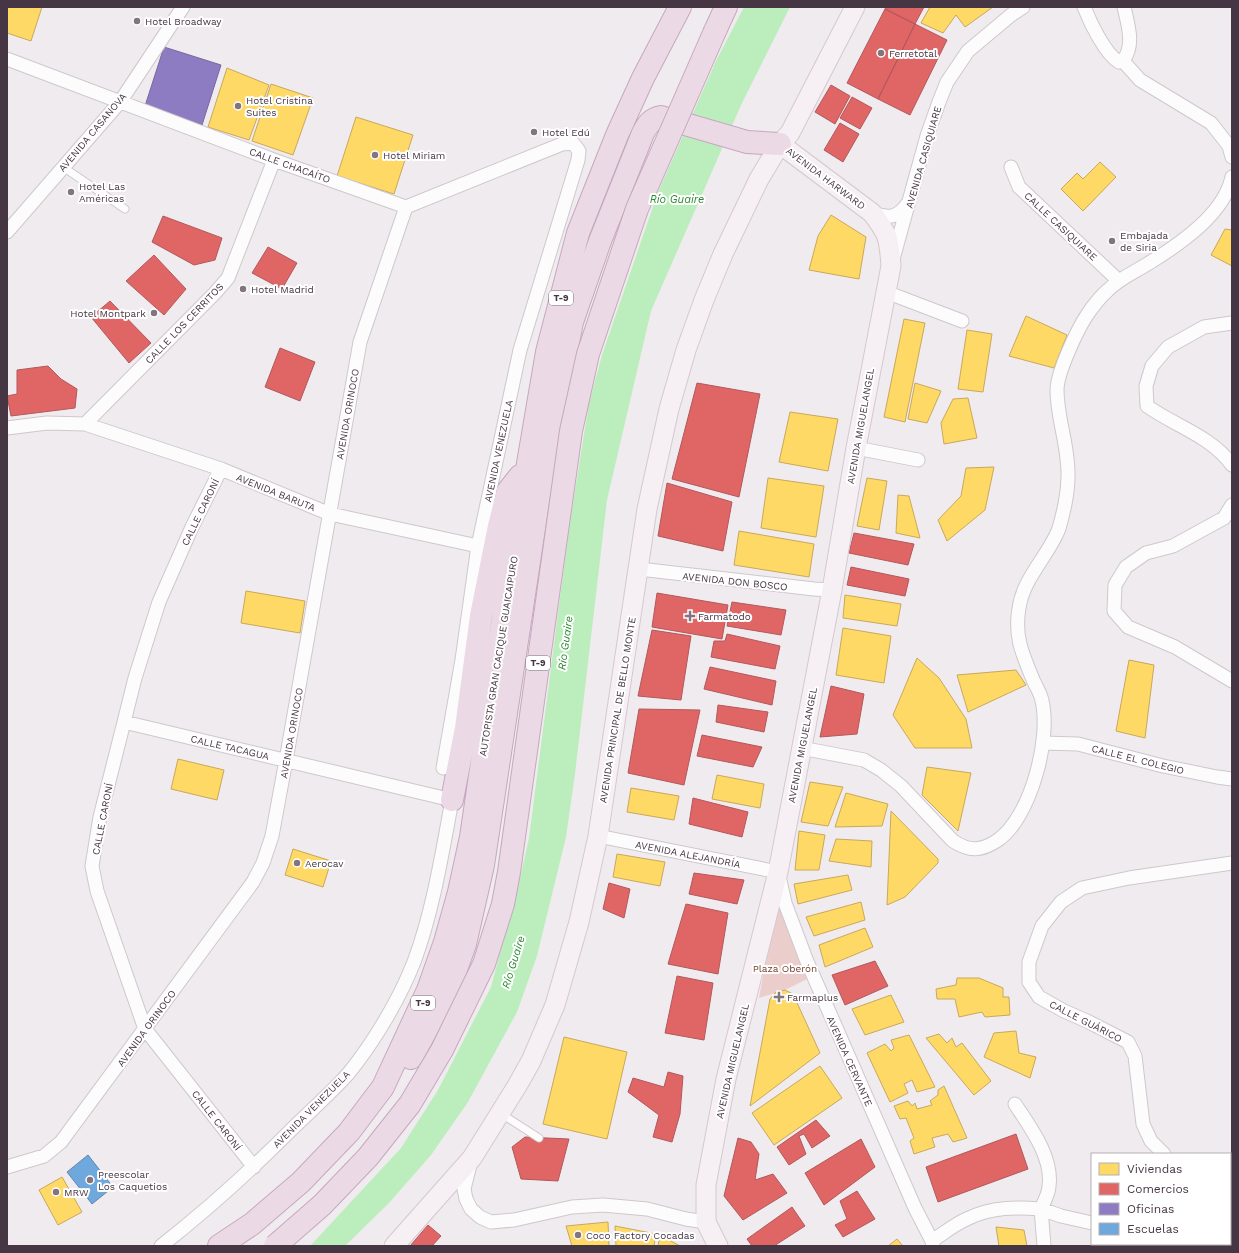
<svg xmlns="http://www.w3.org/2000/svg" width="1239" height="1253" font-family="'Work Sans',sans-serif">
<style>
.green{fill:#ebcecc}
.water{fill:#bceebd}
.homes{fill:#ffd966;stroke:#c8a85c}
.shops{fill:#e06666;stroke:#b2585c}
.offices{fill:#8e7cc3;stroke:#78679d}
.schools{fill:#6fa8dc;stroke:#6386ae}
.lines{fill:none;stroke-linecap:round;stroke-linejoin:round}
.lane-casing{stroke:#cec8cc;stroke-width:9}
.street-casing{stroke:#cec8cc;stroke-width:15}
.secondary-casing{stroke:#d5c8d0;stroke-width:21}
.highway-casing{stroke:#c7a7bf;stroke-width:24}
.lane{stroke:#fdfcfc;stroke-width:7}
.street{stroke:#fdfcfc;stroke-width:13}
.secondary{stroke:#f6eff3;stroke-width:19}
.highway{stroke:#ebdae6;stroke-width:22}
.highway-bridge-casing{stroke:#c7a7bf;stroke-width:24;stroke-linecap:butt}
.highway-bridge{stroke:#ebdae6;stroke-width:22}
.poi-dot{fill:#82757f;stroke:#fff;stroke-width:1.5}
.labels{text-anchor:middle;stroke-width:4;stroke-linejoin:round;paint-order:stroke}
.shield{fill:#fff;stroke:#7e727b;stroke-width:1}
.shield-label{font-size:9px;font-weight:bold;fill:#463643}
.poi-label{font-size:10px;fill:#463643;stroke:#fff;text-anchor:start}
.street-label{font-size:10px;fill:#463643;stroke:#fff}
.park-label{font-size:10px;fill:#773e2b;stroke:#fff}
.water-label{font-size:11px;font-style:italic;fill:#2a882f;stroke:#fff}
</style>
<rect width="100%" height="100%" fill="#f0ebee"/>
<path class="green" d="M777,900L809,978L785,990L759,998Z"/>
<path class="water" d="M744,7H790L742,103L651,311L607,500L575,774L566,837L537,956L517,1012L468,1102L431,1155L389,1203L345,1246H310L401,1148L438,1090L491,987L521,874L529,838L569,528L589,403L602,355L658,192L716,61Z"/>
<path class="homes" d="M7,7H42L31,41L7,33Z
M930,7H993L965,27L956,15L943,33L921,23Z
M227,68L269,85L249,140L208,127Z
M271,84L313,98L293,155L252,141Z
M356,117L413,135L394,194L337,176Z
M1100,162L1116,177L1083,211L1061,189L1077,173L1083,179Z
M831,215L866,237L859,279L809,270L818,236Z
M1225,229L1232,230V266L1211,255Z
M1026,316L1067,335L1054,368L1009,356Z
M904,319L925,323L905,422L884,417Z
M967,330L992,334L983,392L958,389Z
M915,383L941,391L927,423L908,419Z
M968,398L977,438L944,444L941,423L953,399Z
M790,412L838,419L828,471L779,462Z
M994,467L985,510L947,541L938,520L961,496L966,468Z
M768,478L824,486L816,537L761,528Z
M867,478L887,481L879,530L857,526Z
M898,495L909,496L920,538L896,533Z
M739,531L814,544L809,577L734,565Z
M246,591L305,601L300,633L241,623Z
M845,595L901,604L897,626L843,618Z
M843,628L891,636L884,683L836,675Z
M917,658L939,678L966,719L972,748H915L893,715Z
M1129,660L1154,665L1145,738L1116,731Z
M1016,670L1026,685L968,712L957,675Z
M178,759L224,770L217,800L171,789Z
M927,767L971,773L958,831L922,795Z
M717,775L764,784L760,808L712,799Z
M810,782L843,787L828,826L801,822Z
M631,788L679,796L674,820L627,812Z
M846,793L888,804L882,826L835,827Z
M891,811L938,859V863L905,897L887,905Z
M799,831L825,835L819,870H795Z
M836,839L872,841L871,867L829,861Z
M293,849L331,861L323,887L285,875Z
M617,854L665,862L660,886L613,877Z
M848,875L852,890L798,904L794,884Z
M861,902L865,920L814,936L806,917Z
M865,928L873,947L825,967L819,945Z
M957,978H979L1003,988V997H1009L1010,1015L985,1017L982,1012L959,1017L955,999H937L936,989L956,985Z
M785,990L793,994L820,1053L750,1106L770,999L776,992Z
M891,995L904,1022L865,1035L852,1009Z
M1016,1031L1019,1053L1036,1057L1030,1078L984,1057L994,1033Z
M939,1034L947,1043L952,1038L956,1047L962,1043L991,1081L974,1095L926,1038Z
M909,1035L935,1087L917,1092L912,1080L904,1084L908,1093L890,1102L867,1053L885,1044L891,1051L894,1048L891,1040Z
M564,1037L627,1052L607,1139L543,1124Z
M820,1066L842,1098L774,1145L752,1113Z
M944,1086L967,1138L953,1142L948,1134L932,1138L935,1147L914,1154L910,1141L914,1138L906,1118L900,1119L894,1106L908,1101L912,1106L915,1103L917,1109L932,1105L930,1101L938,1095V1090Z
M62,1177L82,1212L58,1225L39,1190Z
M608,1222L609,1246H572L566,1226Z
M615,1226L656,1234L654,1246H616Z
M996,1227L1024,1230L1027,1246H999Z
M660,1235L680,1246H658Z
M897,1239L903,1246H888Z"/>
<path class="shops" d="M886,7H924L915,24L885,9Z
M885,9L915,24L878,99L847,83Z
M915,24L947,40L910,115L878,99Z
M831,85L850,96L835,124L815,112Z
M852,97L872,108L860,129L840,118Z
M840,123L859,134L843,162L824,150Z
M163,216L222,238L215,260L194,265L152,242Z
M268,247L297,263L282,289L252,273Z
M154,255L186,289L164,315L126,281Z
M110,301L151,343L129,363L91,317Z
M280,348L315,362L300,401L265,387Z
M48,366L61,379L77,389L75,408L11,416L7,396L17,394V370Z
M697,383L760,394L739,497L672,479Z
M667,483L732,502L723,551L658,536Z
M854,533L914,544L908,565L849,553Z
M851,567L909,579L905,596L847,585Z
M657,593L728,605L722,639L652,627Z
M732,602L786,610L781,635L727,626Z
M652,630L691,636L681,700L638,696Z
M727,634L780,646L775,669L711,657L714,641H725Z
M710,667L776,681L772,705L704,689Z
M831,686L864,694L857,734L820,737Z
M718,705L768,712L764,732L716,722Z
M639,709L700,710L684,785L628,773Z
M702,735L762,747L753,767L697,756Z
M693,798L748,812L742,837L689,824Z
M694,873L744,880L737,904L689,894Z
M609,883L630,889L624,918L603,909Z
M686,904L728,913L718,974L668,964Z
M875,961L888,986L845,1005L832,975Z
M677,976L713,983L704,1040L665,1033Z
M668,1072L683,1076L680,1114L672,1142L653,1137L659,1115L628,1092L633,1078L664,1087Z
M816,1120L830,1136L812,1148L804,1134L799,1136L806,1154L789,1165L777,1147Z
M1016,1134L1028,1169L938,1202L926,1167Z
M525,1137L569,1139L558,1181L521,1179L512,1147Z
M738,1138L751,1142L759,1154L755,1180L773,1174L787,1193L743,1220L724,1196Z
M861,1139L875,1167L824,1205L805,1173Z
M857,1191L875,1219L843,1237L835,1225L847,1219L840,1201Z
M792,1207L805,1226L774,1246H752L747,1239Z
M428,1225L441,1236L432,1246H410Z"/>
<path class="offices" d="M164,47L221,65L202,125L145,106Z"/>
<path class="schools" d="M88,1155L113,1187L92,1204L67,1172Z"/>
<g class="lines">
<g class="lane-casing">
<path id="lane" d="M63,167L125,209
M500,1113L539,1138"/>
</g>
<g class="street-casing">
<path id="street" d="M1084,7C1090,22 1105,54 1119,62L1123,61
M7,59L274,160L406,207L562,144L573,143L579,151L578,160L520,350L478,546L462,660L443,768
M1123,61L1140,80L1211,123L1229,146L1232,157
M1123,61C1135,45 1128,25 1124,7
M1011,167L1019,187L1119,281
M872,213C889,218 897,219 908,203
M7,232L120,102L183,7
M893,259L927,136L939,102L947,82L968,51L1011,15L1023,7
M886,292L962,321
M1232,323L1204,327L1168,347L1152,366L1146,386L1147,406C1175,426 1211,436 1232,465
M85,424L215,293L228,278L274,160
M7,428L47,423L85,424L221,469L330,514L478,546
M856,448L918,460
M221,469L192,527L159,602L135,678L124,722L100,817L92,866L97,891L145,1029L254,1167
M1232,505L1224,518L1173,546L1146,553L1126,567L1115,585L1114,611L1128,627L1175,647L1232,681
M639,569L814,589L832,590
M124,722L452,800C442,854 433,911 414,962C399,1000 374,1042 348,1074C330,1094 309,1112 290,1131C249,1172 207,1210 161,1246
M1043,743L1078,744L1163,766L1217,777L1232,779
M801,748L864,760L881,770L901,786L953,841C970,852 982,851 998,840C1031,817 1051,738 1042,701C1041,694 1037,688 1034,682C1023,655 1014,638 1019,608C1023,579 1047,557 1058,531C1061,523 1063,513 1065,504C1068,489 1069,473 1067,459C1065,436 1057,414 1057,390C1057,373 1077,330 1087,315C1093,306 1100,297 1108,290C1120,278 1135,272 1149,263C1180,244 1224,214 1232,177
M598,836L778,872L785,903L806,959L915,1208L932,1241L933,1246
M1015,1104C1030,1127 1053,1157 1049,1186C1049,1193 1044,1202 1041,1209L1061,1216L1092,1223
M1164,1154L1151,1141L1143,1124L1135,1056L1128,1042L1089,1022L1064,1011L1039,997L1029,982V962L1042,926L1061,902L1082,888L1129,878L1232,863
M471,1161L464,1189L466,1199L471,1209L480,1217L491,1222L514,1220L572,1207L603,1205L647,1209L686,1219L706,1222
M7,1167L44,1156L61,1142L253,882L263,863L272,836L286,760L360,342L406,207
M1230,1177L1232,1178
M932,1241C944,1233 956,1223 969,1218C992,1207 1016,1207 1041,1209L1044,1246
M1187,1244L1196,1246"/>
</g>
<g class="secondary-casing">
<path id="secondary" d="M394,1246L472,1158L517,1086L531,1061L555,1005L579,922L598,836L647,509L669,409L686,350L704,300L723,254L759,179L780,144L790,133L855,7
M718,1246L706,1222V1185L726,1079L778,872L832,590L856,448L891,266C889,239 889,235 872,213L780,144"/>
</g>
<g class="highway-casing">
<path id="highway" d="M715,31L726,7
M452,800L466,728L481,616L499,526L508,491L520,476
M411,1058L449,989L465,944L483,865L543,469L572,322L600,241L643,133C648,124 651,119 661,117L747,142L780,144
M219,1246L252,1224L301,1182L349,1132L383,1087L428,990L445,942L459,892L471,837L514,545L547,352L578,233L617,135L643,78L680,7"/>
</g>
<use href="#lane" class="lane"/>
<use href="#street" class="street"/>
<use href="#secondary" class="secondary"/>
<use href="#highway" class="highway"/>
<g class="highway-bridge-casing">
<path id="highway-bridge" d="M275,1246L322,1205L368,1157L410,1104L442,1050L484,964L503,904L509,872L571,431L588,354L637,209L715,31"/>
</g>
<use href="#highway-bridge" class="highway-bridge"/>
</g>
<g class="poi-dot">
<circle cx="137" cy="21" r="4"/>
<circle cx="881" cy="53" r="4"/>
<circle cx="238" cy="106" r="4"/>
<circle cx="534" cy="132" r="4"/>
<circle cx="375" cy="155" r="4"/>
<circle cx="71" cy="192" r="4"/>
<circle cx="1112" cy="241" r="4"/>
<circle cx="243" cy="289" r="4"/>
<circle cx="154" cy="313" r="4"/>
<path d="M688 610h4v4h4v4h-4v4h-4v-4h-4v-4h4z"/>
<circle cx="297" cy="863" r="4"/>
<path d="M777 991h4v4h4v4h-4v4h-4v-4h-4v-4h4z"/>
<circle cx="90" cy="1180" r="4"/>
<circle cx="56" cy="1192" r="4"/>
<circle cx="578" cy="1235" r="4"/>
</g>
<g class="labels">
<g class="shield">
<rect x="549" y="291" width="24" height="14" rx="3"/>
<rect x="526" y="656" width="24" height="14" rx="3"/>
<rect x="411" y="996" width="24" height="14" rx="3"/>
</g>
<g class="shield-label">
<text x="561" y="301">T-9</text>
<text x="538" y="666">T-9</text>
<text x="423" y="1006">T-9</text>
</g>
<g class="poi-label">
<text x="145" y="25">Hotel Broadway</text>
<text x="889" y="57">Ferretotal</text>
<text x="246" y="104">Hotel Cristina<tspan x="246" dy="12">Suites</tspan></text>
<text x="542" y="136">Hotel Edú</text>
<text x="383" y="159">Hotel Miriam</text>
<text x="79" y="190">Hotel Las<tspan x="79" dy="12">Américas</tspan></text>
<text x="1120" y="239">Embajada<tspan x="1120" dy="12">de Siria</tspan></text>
<text x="251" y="293">Hotel Madrid</text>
<text x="146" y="317" text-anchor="end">Hotel Montpark</text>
<text x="698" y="620">Farmatodo</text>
<text x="305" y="867">Aerocav</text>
<text x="787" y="1001">Farmaplus</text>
<text x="98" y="1178">Preescolar<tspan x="98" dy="12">Los Caquetios</tspan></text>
<text x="64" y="1196">MRW</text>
<text x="586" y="1239">Coco Factory Cocadas</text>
</g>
<g class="street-label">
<text transform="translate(92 132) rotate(-50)" y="4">AVENIDA CASANOVA</text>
<text transform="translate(923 157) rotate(-74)" y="4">AVENIDA CASIQUIARE</text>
<text transform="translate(290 165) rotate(20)" y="4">CALLE CHACAÍTO</text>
<text transform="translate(826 178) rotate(37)" y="4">AVENIDA HARWARD</text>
<text transform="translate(1061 226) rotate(43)" y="4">CALLE CASIQUIARE</text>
<text transform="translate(184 323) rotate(-46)" y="4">CALLE LOS CERRITOS</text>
<text transform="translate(347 414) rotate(-80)" y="4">AVENIDA ORINOCO</text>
<text transform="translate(860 426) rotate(-80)" y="4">AVENIDA MIGUELANGEL</text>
<text transform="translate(498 451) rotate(-78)" y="4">AVENIDA VENEZUELA</text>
<text transform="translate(276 492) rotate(22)" y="4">AVENIDA BARUTA</text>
<text transform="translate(200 512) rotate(-64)" y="4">CALLE CARONÍ</text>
<text transform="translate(735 581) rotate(6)" y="4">AVENIDA DON BOSCO</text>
<text transform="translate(498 656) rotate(-81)" y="4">AUTOPISTA GRAN CACIQUE GUAICAIPURO</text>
<text transform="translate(617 710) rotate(-81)" y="4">AVENIDA PRINCIPAL DE BELLO MONTE</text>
<text transform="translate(291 733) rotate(-80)" y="4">AVENIDA ORINOCO</text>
<text transform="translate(802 745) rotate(-79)" y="4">AVENIDA MIGUELANGEL</text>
<text transform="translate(230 747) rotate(13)" y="4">CALLE TACAGUA</text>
<text transform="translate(1138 759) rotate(14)" y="4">CALLE EL COLEGIO</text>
<text transform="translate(102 819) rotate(-79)" y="4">CALLE CARONÍ</text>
<text transform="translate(688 854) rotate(11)" y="4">AVENIDA ALEJANDRÍA</text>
<text transform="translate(1086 1021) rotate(27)" y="4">CALLE GUÁRICO</text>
<text transform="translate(146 1028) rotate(-54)" y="4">AVENIDA ORINOCO</text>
<text transform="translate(732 1061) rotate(-77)" y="4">AVENIDA MIGUELANGEL</text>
<text transform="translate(850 1061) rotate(66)" y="4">AVENIDA CERVANTE</text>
<text transform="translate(311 1109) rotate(-45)" y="4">AVENIDA VENEZUELA</text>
<text transform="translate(217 1120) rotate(52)" y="4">CALLE CARONÍ</text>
</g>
<g class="park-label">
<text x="785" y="972">Plaza Oberón</text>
</g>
<g class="water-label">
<text x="677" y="203">Río Guaire</text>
<text transform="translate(565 643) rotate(-82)" y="4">Río Guaire</text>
<text transform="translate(513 962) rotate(-73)" y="4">Río Guaire</text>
</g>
</g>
<rect width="1239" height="1253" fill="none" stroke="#463643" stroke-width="16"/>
<rect x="1091" y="1153" width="140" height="92" fill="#ffffff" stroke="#b5afb4"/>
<rect x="1099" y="1163" width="20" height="12" fill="#ffd966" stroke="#b5afb4"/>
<text x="1127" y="1173" font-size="12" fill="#463643">Viviendas</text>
<rect x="1099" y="1183" width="20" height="12" fill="#e06666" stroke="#b5afb4"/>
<text x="1127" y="1193" font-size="12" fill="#463643">Comercios</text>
<rect x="1099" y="1203" width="20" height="12" fill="#8e7cc3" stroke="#b5afb4"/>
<text x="1127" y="1213" font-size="12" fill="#463643">Oficinas</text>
<rect x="1099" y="1223" width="20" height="12" fill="#6fa8dc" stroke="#b5afb4"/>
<text x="1127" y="1233" font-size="12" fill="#463643">Escuelas</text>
</svg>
